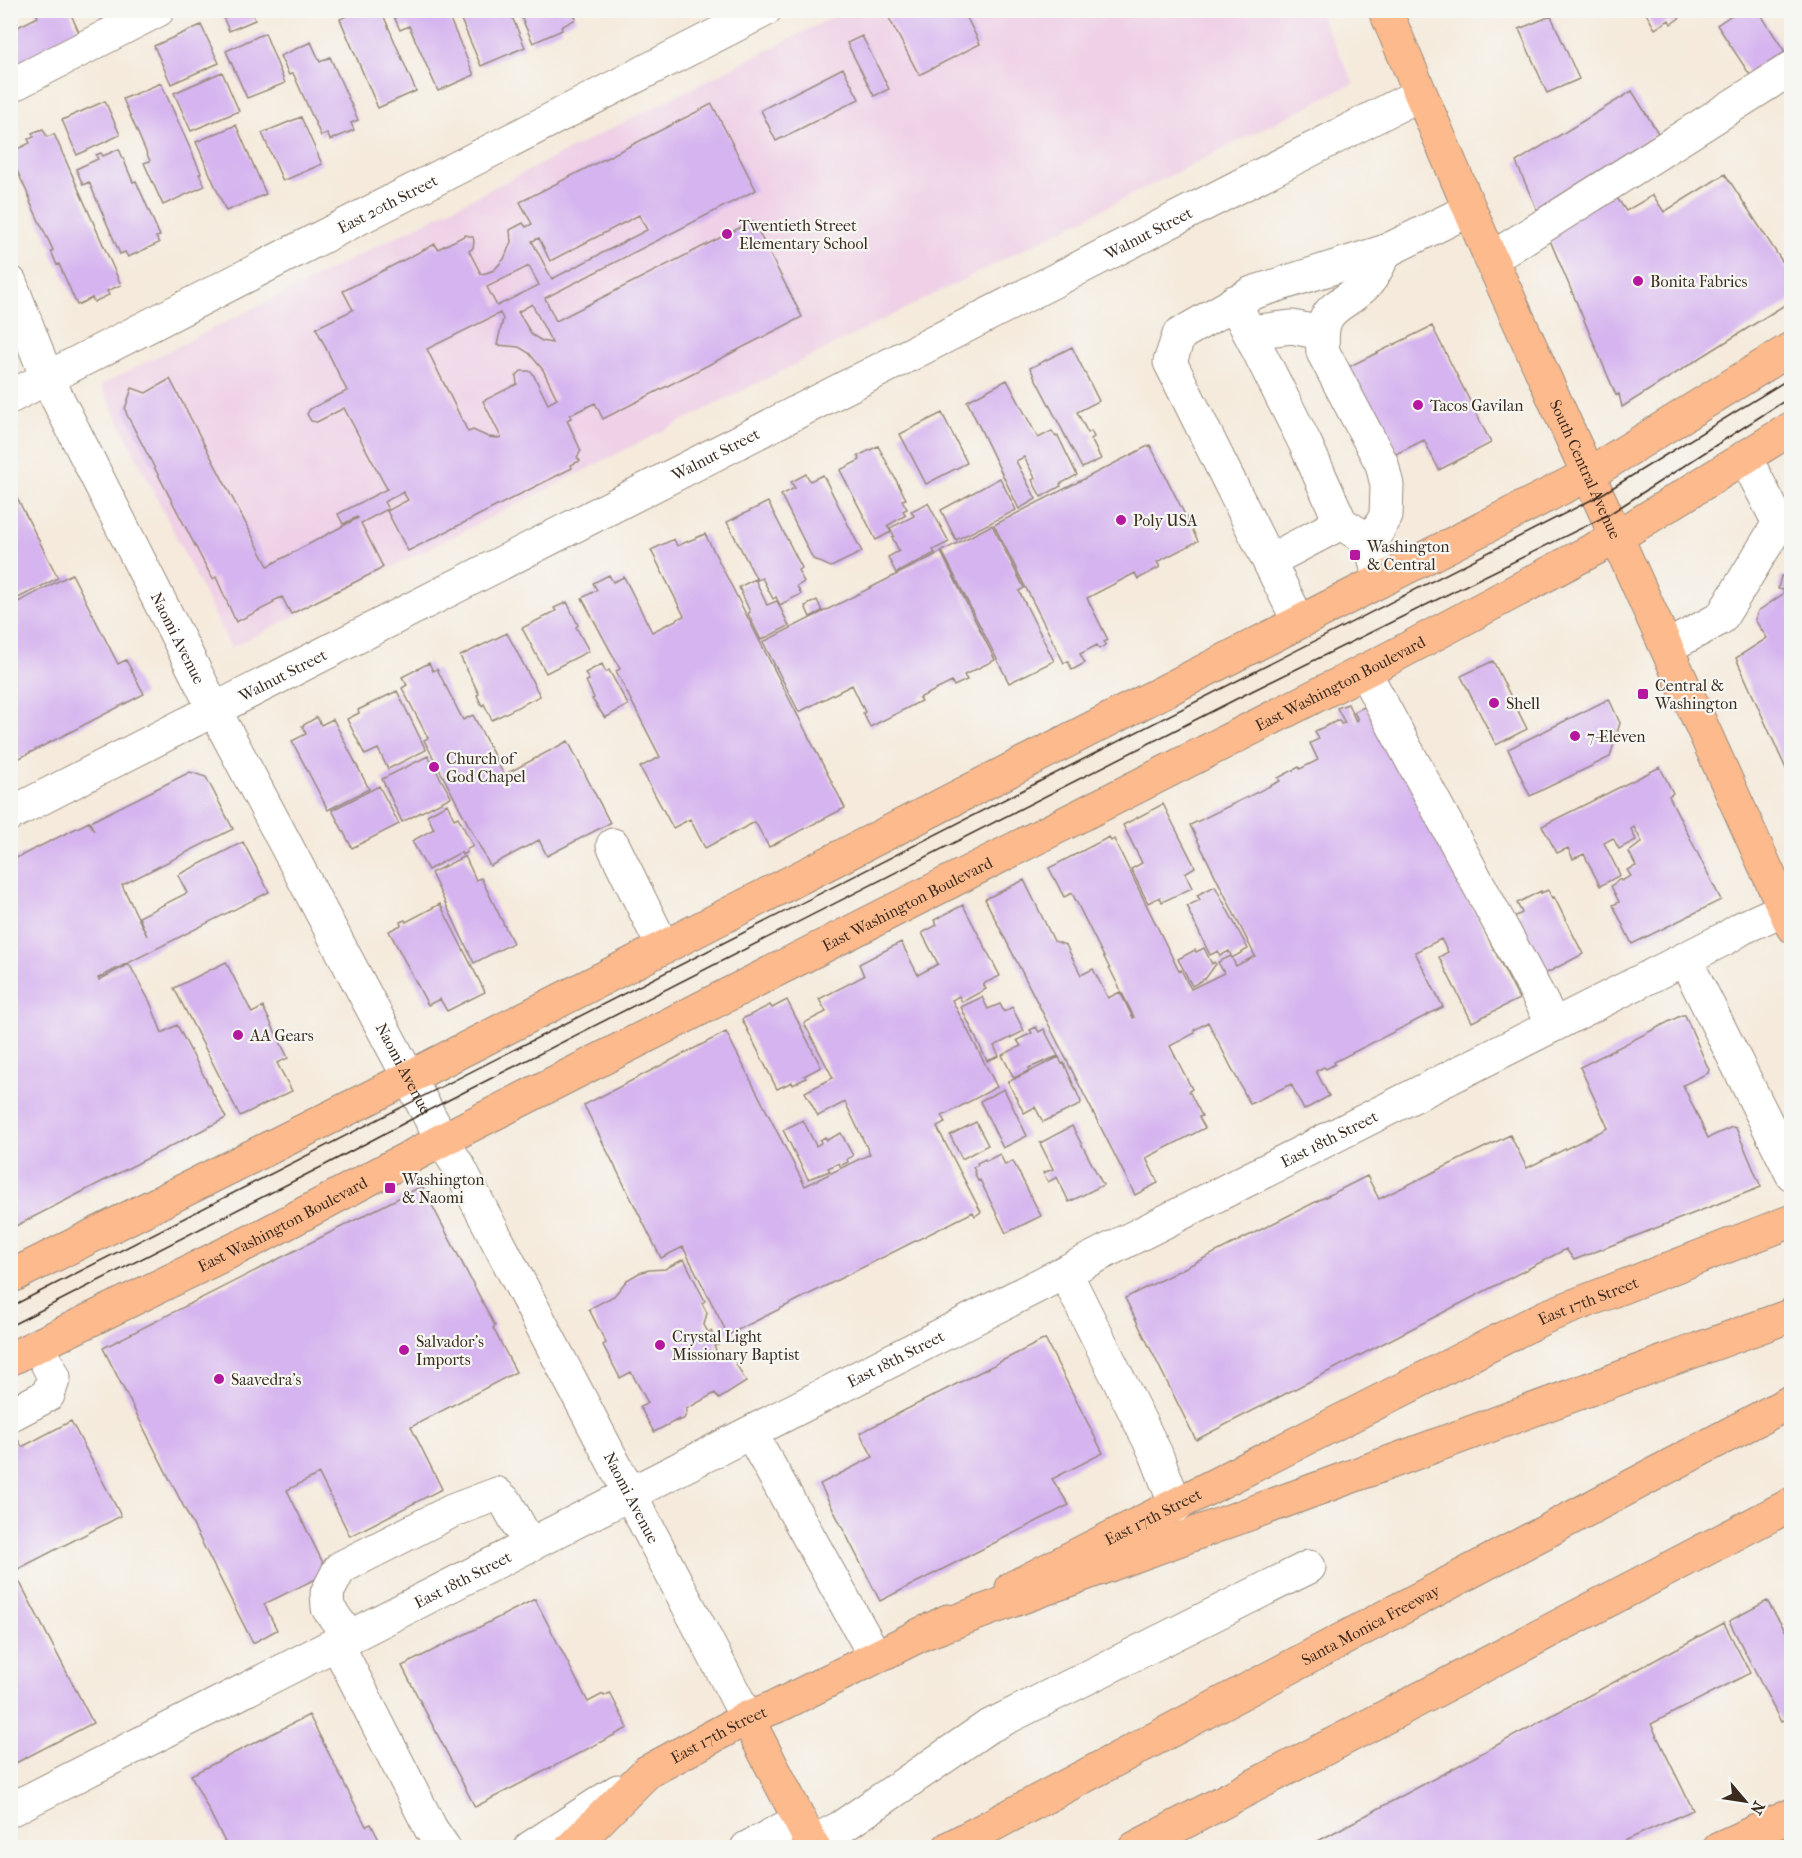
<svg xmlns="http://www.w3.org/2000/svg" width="1802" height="1858" font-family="'IM FELL French Canon',serif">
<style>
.built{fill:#efd0e6}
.building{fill:#d6b4ef;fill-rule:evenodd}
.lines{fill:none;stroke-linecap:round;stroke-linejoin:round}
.minor-casing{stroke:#988a7c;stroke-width:35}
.major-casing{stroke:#988a7c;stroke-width:35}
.highway-casing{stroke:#988a7c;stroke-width:35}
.minor{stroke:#fff;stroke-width:33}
.major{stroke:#fcba8d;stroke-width:33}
.highway{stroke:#fcba8d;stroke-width:33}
.tram{stroke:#3b2a1e;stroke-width:1.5}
.poi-dot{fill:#b5179e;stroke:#f6f6f2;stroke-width:2}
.labels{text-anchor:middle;stroke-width:4.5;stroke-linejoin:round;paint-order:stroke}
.street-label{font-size:16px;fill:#3b2a1e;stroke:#f6f6f2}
.poi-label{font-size:16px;fill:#3b2a1e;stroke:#f6f6f2;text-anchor:start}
</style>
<rect width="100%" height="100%" fill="#f6f6f2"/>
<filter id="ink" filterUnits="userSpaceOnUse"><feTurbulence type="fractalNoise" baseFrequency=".0167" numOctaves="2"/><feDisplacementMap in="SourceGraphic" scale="12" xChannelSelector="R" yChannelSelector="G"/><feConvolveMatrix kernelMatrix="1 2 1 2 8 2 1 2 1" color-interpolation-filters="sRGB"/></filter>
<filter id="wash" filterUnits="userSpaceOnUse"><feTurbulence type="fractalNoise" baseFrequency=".008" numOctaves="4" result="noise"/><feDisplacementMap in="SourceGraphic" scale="24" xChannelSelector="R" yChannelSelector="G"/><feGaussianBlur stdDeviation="1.35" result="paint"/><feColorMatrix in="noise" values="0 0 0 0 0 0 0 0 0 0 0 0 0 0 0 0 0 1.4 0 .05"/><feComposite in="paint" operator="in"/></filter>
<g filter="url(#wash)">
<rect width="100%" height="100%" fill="#f5eadb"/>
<path class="built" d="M845,11H1318L1354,83L231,648L101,385Z"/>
<g id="blocks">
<path class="building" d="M10,10H23L10,16Z
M34,10H69L84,44L10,79V31L38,17Z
M97,10H131L104,24Z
M220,10H251L255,20L229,31Z
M359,10H381L416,91L378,108L340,19Z
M391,10H446L474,75L438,91L409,26L400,30Z
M450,10H509L525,47L481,66L459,15V11L452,14Z
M518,10H572L576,19L561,27L562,30L533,43Z
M899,10H963L980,44L919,75L888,16Z
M1644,10H1691L1671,24L1669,20L1655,29Z
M1739,10H1747L1748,12L1758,10L1785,52L1750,75L1717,25Z
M1551,16L1579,79L1547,93L1519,29Z
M201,25L219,63L171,84L154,46Z
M265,33L285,83L247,98L226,51Z
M862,36L889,89L874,96L847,43Z
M311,42L320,62L330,57L358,120L351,123L354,130L330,140L327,133L321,136L293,73L289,75L280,56Z
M843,68L859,99L776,141L761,110Z
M222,72L239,111L191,131L174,93Z
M161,83L201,173L199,174L205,186L163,205L144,163L150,161L123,99Z
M1632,91L1658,133L1537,210L1516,162Z
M105,101L120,135L77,155L62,120Z
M712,104L756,190L545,298L556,321L753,221L802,317L603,419L595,403L570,415L571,418L567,420L581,451L577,457L580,461L571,465L572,468L408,551L387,511L408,500L403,492L384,502L388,509L361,523L383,567L379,570L291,614L282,597L273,601L274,603L236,622L216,577L213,579L211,576L127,415L125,409L132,388L146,393L170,379L268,566L358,518L357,517L343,524L338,514L387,489L344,408L317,422L311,421L307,414L310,409L347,391L316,328L353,310L343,291L435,244L438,249L466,235L473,237L474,241L473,248L469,251L481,274L486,273L494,270L504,259L511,242L510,230L523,223L526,227L532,224L520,202ZM639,215L647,230L552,279L532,241L539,238L550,261ZM529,266L539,285L497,306L487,287ZM532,304L552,343L542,341L532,335L518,312ZM500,313L503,319L497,345L519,347L529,353L543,370L557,399L548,404L533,374L529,371H521L516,376L517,384L483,401L501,437L498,438L488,437L473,430L468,432L427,349Z
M301,117L322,164L283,181L262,133Z
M236,125L266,194L226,211L196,142Z
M43,129L47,137L54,134L121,285L107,291L109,295L94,302L92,298L77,305L59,264L57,265L51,251L53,250L30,202L31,201L10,155L11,152L30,143L28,139L34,137L32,133Z
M119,149L133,182L136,181L160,236L156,237L159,243L128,257L125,252L120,254L89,182L83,185L76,169L98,159L96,155L101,153L103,156Z
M1725,174L1791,275V301L1622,407L1619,394L1616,395L1546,231L1611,189L1626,211L1653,195L1664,212Z
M1432,326L1491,443L1439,470L1424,440L1392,456L1344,369Z
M1072,347L1099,401L1077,412L1088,433L1091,431L1094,437L1091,439L1101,459L1082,468L1030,368Z
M1007,380L1038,438L1052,431L1056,437L1058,436L1077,475L1060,484L1061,486L1041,497L1032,480L1035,478L1024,457L1016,461L1036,499L1019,509L967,401Z
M942,413L967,463L926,484L900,434Z
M1150,445L1198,541L1157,562L1160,567L1138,579L1135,573L1087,598L1108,640L1104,642L1105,645L1099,649L1097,645L1080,654L1085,663L1072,670L1068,661L1064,663L994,525Z
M878,446L906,499L902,500L907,509L903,511L906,515L887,526L891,532L876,540L840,470L860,460L858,456Z
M806,474L810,481L823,475L862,552L831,567L813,559L781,495L795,488L791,482Z
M1000,478L1016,510L956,540L941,510Z
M10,484L58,578L10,602Z
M768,502L802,568L798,570L804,582L797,586L801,594L780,605L776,597L773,599L762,578L757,580L727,522Z
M928,503L949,542L933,550L935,553L896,573L888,557L899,551L892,537L894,536L890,528L914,516L911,511Z
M992,525L1024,588L1019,591L1054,661L1009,683L942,551Z
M705,534L845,808L769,847L755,822L705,848L690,819L673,828L640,767L660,757L616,671L620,669L582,598L597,590L593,583L609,575L613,582L624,577L652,632L684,616L651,550L674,539L677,546Z
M941,552L995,660L964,675L967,680L954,686L952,682L919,698L921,701L870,727L863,713L865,712L852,685L799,712L763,642Z
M1791,566V780L1736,658L1767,638L1755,620L1758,611L1783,594L1784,590L1778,589L1781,576L1788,577L1786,569Z
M72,574L118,664L126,660L144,694L10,763V606Z
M755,579L767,605L777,601L789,626L761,640L748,614L750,612L739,587Z
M817,600L822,611L810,617L805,606Z
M567,602L578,625L576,627L589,651L546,673L522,628L556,611L554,608Z
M507,633L540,696L492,720L484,704L482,706L477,695L479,694L460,656Z
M1493,661L1527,729L1496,745L1461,676Z
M429,663L433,671L437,669L463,720L473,715L504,775L568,741L610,823L547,856L539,840L490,866L424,740L428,738L402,688L407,685L402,677Z
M602,664L606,672L609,670L628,705L605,718L592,699L594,698L586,681L589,680L585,673Z
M397,691L426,750L388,769L378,749L365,755L347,719L359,713L358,710Z
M1609,699L1620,723L1610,757L1530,796L1508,749Z
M1348,704L1356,721L1358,720L1354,712L1370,704L1519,999L1472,1022L1439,957L1448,952L1441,939L1415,952L1443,1007L1334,1062L1335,1064L1326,1069L1324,1067L1316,1071L1329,1096L1304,1110L1291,1084L1250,1104L1208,1022L1194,1030L1195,1033L1170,1046L1192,1089L1189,1091L1202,1116L1199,1117L1205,1128L1146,1158L1158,1183L1135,1195L985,899L1024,880L1054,941L1066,945L1081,975L1093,969L1108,998L1120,992L1133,1018L1134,1017L1072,893L1064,897L1049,868L1109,837L1111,841L1114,839L1179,971L1181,970L1191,989L1224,973L1218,962L1231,956L1236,966L1255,956L1190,825L1280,781L1278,778L1299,767L1300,769L1318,760L1310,743L1319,739L1315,731L1339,720L1341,724L1345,723L1337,708Z
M317,717L321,725L333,719L369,789L328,810L292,741L306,734L302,726Z
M428,756L451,797L402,822L382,779Z
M1660,767L1673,793L1669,796L1721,900L1632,944L1613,905L1619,902L1611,886L1620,879L1621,881L1631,876L1627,870L1636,866L1629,852L1642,842L1634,827L1631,829L1636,840L1619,849L1613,838L1604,843L1620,875L1600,886L1584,854L1573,859L1568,848L1557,853L1542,826Z
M190,772L206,777L233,829L122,885L147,936L139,917L187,893L178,875L243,842L269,892L98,978L99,980L129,964L150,1002L162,1033L177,1025L226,1118L10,1229V861L89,822L94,831L90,822Z
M379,786L399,824L352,848L332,810Z
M447,804L454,819L458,817L473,846L466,850L467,852L462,855L461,852L428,870L412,841L434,829L427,815Z
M1163,804L1195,867L1185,873L1192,888L1162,902L1160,897L1148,903L1131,869L1142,863L1123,825Z
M465,856L476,880L481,878L513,943L474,963L431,873Z
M1215,886L1248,949L1232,958L1229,951L1220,956L1218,951L1210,955L1189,912L1190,911L1187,906L1200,900L1197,895Z
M1548,890L1552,898L1554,897L1583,954L1543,975L1514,917L1522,913L1517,903L1541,891V893Z
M440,904L485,992L447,1011L440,999L428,1005L389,931L401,925L400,922L405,920L406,922Z
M963,905L1000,976L983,984L986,989L962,1002L959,996L952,1000L997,1087L942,1116L945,1123L937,1127L981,1212L975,1216L973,1212L728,1335L683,1247L661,1258L584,1105L726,1032L805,1186L870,1154L845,1102L818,1116L805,1092L833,1078L804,1023L826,1012L819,999L864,976L859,964L901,942L918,975L938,964L922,933L937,925L934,920Z
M1204,948L1212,964L1214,962L1216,964L1206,978L1192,986L1178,959L1195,950L1196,952Z
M226,962L252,1013L263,1007L288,1058L277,1063L292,1091L240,1116L174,988Z
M982,997L988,1009L1000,1004L1004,1012L1012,1007L1024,1031L994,1046L999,1056L987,1061L961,1007Z
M787,1000L821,1067L804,1076L806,1078L793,1085L792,1082L777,1089L742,1019L770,1005L772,1008Z
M1682,1015H1685L1709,1070L1708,1073L1683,1085L1708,1138L1732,1127L1736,1128L1761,1187L1574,1260L1566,1249L1196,1440L1125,1298L1367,1176L1379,1199L1510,1135L1527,1168L1608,1128L1580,1067Z
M1036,1027L1039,1032L1044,1029L1058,1056L1029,1068L1030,1070L1014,1078L1002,1055L1021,1046L1017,1040L1032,1033L1030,1030Z
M1059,1057L1062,1064L1064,1063L1081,1102L1080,1105L1043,1122L1035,1107L1024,1113L1008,1082Z
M1004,1089L1027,1136L1003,1148L980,1101Z
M803,1120L816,1146L821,1143L820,1140L825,1137L827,1140L841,1133L853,1156L847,1159L848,1162L840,1166L839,1163L828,1168L830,1171L808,1179L783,1130Z
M976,1122L988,1145L962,1159L950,1135Z
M1072,1126L1103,1185L1069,1202L1057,1177L1048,1182L1043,1173L1053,1169L1040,1143Z
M1000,1154L1005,1165L1013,1161L1041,1216L1006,1233L980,1180L978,1181L974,1172L975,1171L973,1167L978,1165L977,1163L985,1159L986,1161Z
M422,1186L495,1326L493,1328L516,1372L411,1427L442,1489L350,1536L319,1474L287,1490L328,1573L264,1604L277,1630L253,1643L103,1348Z
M684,1259L705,1301L702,1303L707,1313L704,1325L708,1332L711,1331L718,1345L714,1346L720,1358L730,1352L746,1382L719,1399L715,1393L686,1409L687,1412L684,1419L677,1421L679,1419L654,1432L640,1407L648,1403L631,1372L620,1378L603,1345L606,1343L589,1309L614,1296L627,1280L639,1273L649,1270L665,1269Z
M1045,1339L1103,1453L1052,1479L1069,1505L880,1601L820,1484L873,1457L860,1433Z
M71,1421L121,1516L14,1571L93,1723L10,1766V1445L19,1441L22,1447Z
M535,1599L588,1702L603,1694L604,1696L610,1693L628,1728L475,1807L402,1666Z
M1767,1601L1791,1640V1717L1781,1722L1729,1621Z
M1724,1623L1750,1673L1651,1724L1693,1810L1609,1848H1305Z
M309,1715L366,1826L371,1824L383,1848H228L191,1775Z"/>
</g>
</g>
<g filter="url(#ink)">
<use href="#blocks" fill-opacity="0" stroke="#988a7c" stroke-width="1.5"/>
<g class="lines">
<g class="minor-casing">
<g id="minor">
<path d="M10,86L158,10"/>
<path d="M1491,259L1792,68"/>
<path id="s1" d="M10,282L47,378L214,709L442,1140L459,1167L747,1718"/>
<path d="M1234,302L1305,443L1341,523L1371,542L1376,565"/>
<path d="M1249,332L1292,327L1321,333"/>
<path id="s2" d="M10,397L765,10"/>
<path d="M1371,542L1386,516L1387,485L1382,464L1323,352C1318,303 1340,311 1367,283C1375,275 1380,261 1386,251"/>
<path d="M1269,561L1341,523"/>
<path d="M1299,622L1170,362L1179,335L1252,293L1386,251L1469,210"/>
<path d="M1667,647L1721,618L1779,523L1745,457"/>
<path d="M1364,671L1554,1025"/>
<path id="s3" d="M10,814L1420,94"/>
<path d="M613,845L663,947"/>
<path d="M1685,959L1792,1174"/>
<path d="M1065,1272L1156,1454L1176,1506"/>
<path d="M10,1415L48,1395L54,1377L38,1345"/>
<path d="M751,1433L875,1656"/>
<path d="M350,1638L328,1608L327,1593L340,1568L452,1511L497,1494L506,1502L530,1546"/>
<path d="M337,1644L431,1829L444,1848"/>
<path id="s4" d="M10,1810L1065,1272L1726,938L1742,928L1784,909"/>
<path d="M811,1843L840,1828L986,1728L1309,1567"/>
<path d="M530,1848L618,1791"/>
<path d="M747,1848L800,1820"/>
</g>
</g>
<g class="major-casing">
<g id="major">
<path id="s5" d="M1385,10L1491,259L1792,926"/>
<path d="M10,1277L371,1097L1589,474L1792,348"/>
<path id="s6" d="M10,1359L262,1236L442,1140L1390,658L1617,537L1792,428"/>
<path id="s7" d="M1012,1588L1545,1317L1792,1221"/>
<path d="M747,1718L814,1848"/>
<path id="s8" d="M647,1772L747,1718L780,1705L948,1621"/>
<path d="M1719,1848L1792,1815"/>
</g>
</g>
<g class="highway-casing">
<g id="highway">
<path d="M921,1634L1792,1315"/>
<path d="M571,1848L647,1772"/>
<path id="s9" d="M949,1848L1792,1401"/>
<path d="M1135,1848L1792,1504"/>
</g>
</g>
<use href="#minor" class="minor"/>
<use href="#major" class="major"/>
<use href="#highway" class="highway"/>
<path class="tram" d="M10,1307L1599,496L1792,377
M10,1326L325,1165L427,1111L1252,691L1608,515L1792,396"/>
</g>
</g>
<g class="poi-dot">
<circle cx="727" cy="234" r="6"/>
<circle cx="1638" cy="281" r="6"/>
<circle cx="1418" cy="405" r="6"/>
<circle cx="1121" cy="520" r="6"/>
<rect x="1349" y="549" width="12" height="12" rx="3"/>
<rect x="1637" y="688" width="12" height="12" rx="3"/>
<circle cx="1494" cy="703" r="6"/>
<circle cx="1575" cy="736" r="6"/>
<circle cx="434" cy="767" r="6"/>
<circle cx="238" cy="1035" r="6"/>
<rect x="384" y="1182" width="12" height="12" rx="3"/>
<circle cx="660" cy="1345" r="6"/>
<circle cx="404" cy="1350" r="6"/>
<circle cx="219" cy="1379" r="6"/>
</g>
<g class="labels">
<g class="street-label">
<text dy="6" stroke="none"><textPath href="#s2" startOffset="424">East 20th Street</textPath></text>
<text dy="6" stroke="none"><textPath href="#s3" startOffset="1278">Walnut Street</textPath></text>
<text dy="6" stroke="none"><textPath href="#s3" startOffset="792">Walnut Street</textPath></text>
<text dy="6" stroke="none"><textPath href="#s5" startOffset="501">South Central Avenue</textPath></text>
<text dy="6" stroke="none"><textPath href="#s1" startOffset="394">Naomi Avenue</textPath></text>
<text dy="6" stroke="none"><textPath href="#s3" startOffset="306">Walnut Street</textPath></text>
<text dy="6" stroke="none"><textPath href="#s6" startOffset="1492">East Washington Boulevard</textPath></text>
<text dy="6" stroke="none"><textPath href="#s6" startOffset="1006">East Washington Boulevard</textPath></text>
<text dy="6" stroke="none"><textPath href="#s1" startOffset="880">Naomi Avenue</textPath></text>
<text dy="6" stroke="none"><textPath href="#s4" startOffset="1480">East 18th Street</textPath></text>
<text dy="6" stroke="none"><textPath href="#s6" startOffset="304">East Washington Boulevard</textPath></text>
<text dy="6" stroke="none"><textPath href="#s7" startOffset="644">East 17th Street</textPath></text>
<text dy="6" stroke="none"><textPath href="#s4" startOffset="994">East 18th Street</textPath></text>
<text dy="6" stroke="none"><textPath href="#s1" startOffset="1366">Naomi Avenue</textPath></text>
<text dy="6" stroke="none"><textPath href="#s7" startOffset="158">East 17th Street</textPath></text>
<text dy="6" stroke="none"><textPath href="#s4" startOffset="508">East 18th Street</textPath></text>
<text dy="6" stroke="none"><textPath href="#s9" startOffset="477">Santa Monica Freeway</textPath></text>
<text dy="6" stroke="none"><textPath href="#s8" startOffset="81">East 17th Street</textPath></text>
</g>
<g class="poi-label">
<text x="739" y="231">Twentieth Street<tspan x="739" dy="18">Elementary School</tspan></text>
<text x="1650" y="287">Bonita Fabrics</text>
<text x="1430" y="411">Tacos Gavilan</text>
<text x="1133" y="526">Poly USA</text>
<text x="1367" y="552">Washington<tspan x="1367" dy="18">&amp; Central</tspan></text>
<text x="1655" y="691">Central &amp;<tspan x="1655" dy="18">Washington</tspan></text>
<text x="1506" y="709">Shell</text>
<text x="1587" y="742">7-Eleven</text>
<text x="446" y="764">Church of<tspan x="446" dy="18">God Chapel</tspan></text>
<text x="250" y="1041">AA Gears</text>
<text x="402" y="1185">Washington<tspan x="402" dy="18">&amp; Naomi</tspan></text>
<text x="672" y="1342">Crystal Light<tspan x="672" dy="18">Missionary Baptist</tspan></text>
<text x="416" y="1347">Salvador's<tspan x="416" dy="18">Imports</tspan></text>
<text x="231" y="1385">Saavedra's</text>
</g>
</g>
<rect width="1802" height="1858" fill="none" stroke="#f6f6f2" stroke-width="36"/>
<g transform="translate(1745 1801) rotate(119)" stroke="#f6f6f2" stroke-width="4.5" paint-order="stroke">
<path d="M0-4.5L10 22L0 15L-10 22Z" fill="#3b2a1e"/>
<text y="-9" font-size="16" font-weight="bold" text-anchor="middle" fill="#3b2a1e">N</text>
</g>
</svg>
